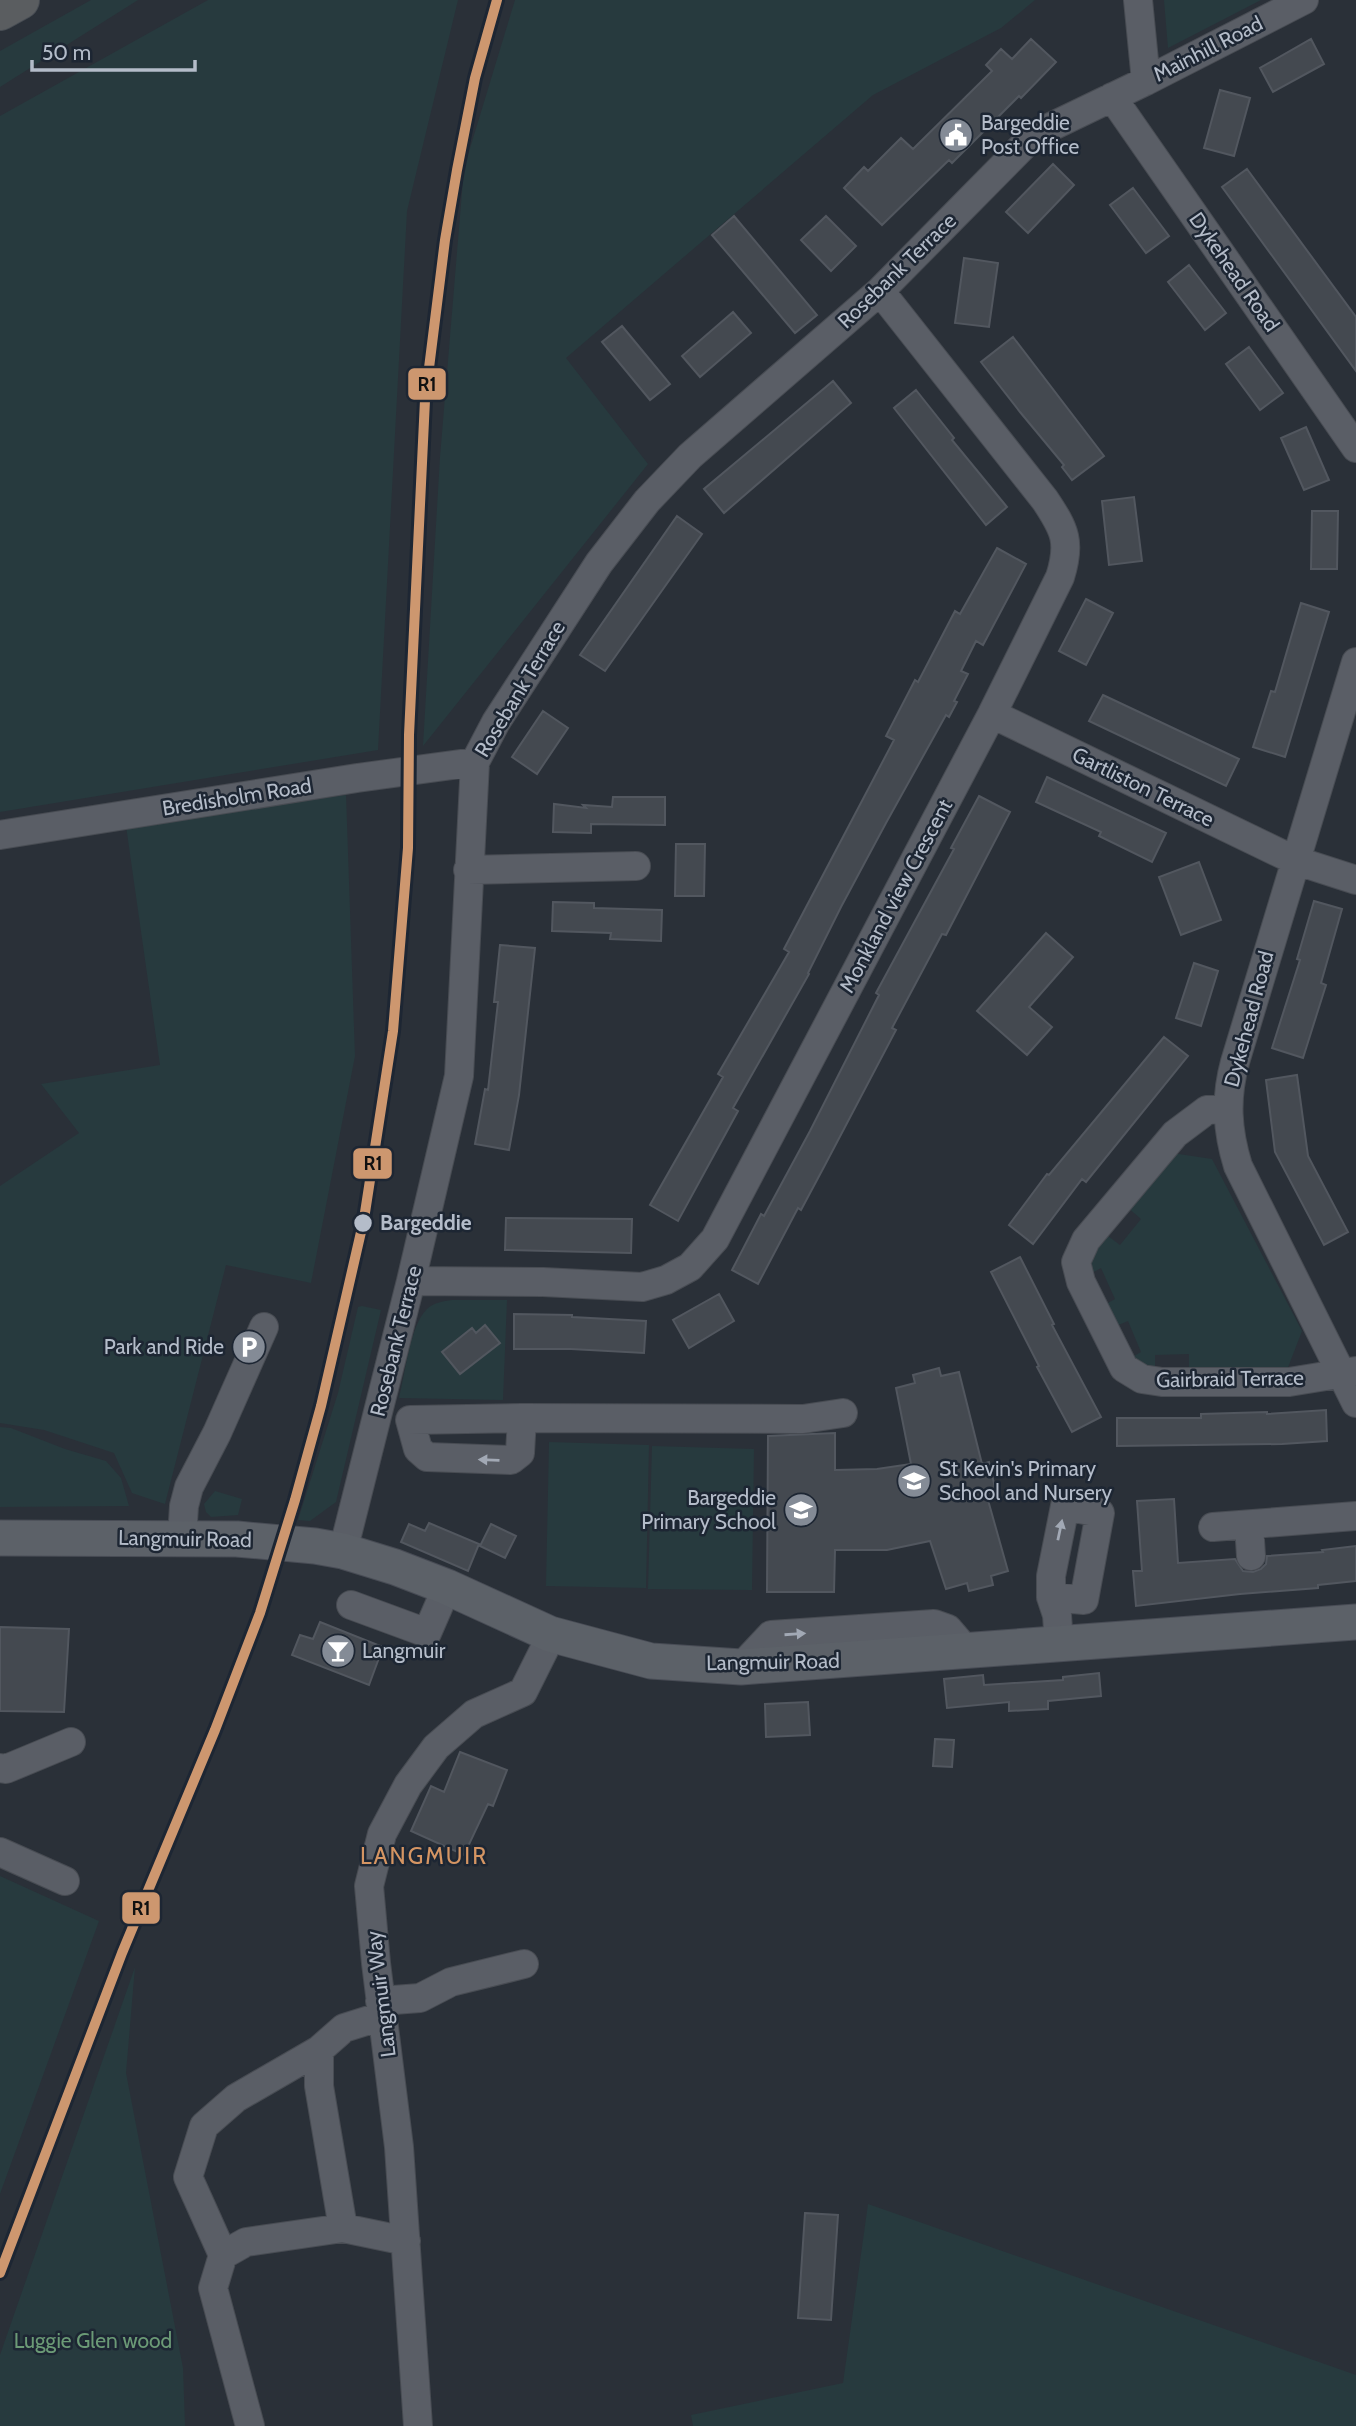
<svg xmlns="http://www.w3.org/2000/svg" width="1356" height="2426" font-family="Cabin,sans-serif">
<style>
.green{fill:#273a3e}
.building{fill:#444950;stroke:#52575f;stroke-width:2}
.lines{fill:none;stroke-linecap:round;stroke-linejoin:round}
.minor-casing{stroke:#484c53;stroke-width:30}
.major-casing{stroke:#484c55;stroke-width:37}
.highway-casing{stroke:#474c53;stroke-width:40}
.minor{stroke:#5a5e66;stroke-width:28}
.major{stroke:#5c6168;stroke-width:35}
.highway{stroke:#5a5d60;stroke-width:38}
.rail-1-casing{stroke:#1d2633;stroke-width:16}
.rail-1{stroke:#cd976f;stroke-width:10}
.oneway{fill:#a2a9b5}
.stop-dot{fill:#b4bcc9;stroke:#1d2633;stroke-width:2.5}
.labels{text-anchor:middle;stroke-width:5;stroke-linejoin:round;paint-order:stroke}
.street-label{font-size:21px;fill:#b4bcc9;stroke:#1d2633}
.poi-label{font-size:21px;fill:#b4bcc9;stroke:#1d2633;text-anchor:start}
.stop-label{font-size:21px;font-weight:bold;fill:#b4bcc9;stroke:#1d2633;text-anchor:start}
.park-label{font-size:21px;fill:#6b9a76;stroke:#1d2633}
.neighbourhood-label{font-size:23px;letter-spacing:2px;fill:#d59563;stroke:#1d2633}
.line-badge{stroke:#1d2633;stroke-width:2.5}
.pale-badge-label{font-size:19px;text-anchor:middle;font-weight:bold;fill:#111}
</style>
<rect width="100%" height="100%" fill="#2a3038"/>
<path class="green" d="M91,0H138L0,87V51Z
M208,0H458L407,211L378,750L0,812V116Z
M515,0H1035L1001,28L873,95L566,358L648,464L423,746L440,457L464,168Z
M1164,0H1261L1168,48Z
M346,795L355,1056L311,1283L226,1265L165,1504L132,1493L114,1453L44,1430L0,1423V1186L79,1133L41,1084L160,1065L126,826Z
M1172,1153L1212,1159L1302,1331L1287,1370L1189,1374V1354L1155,1355V1375L1127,1360L1141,1352L1128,1321L1109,1329L1099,1308L1115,1299L1101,1268L1083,1278L1104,1233L1120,1245L1141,1219L1126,1206Z
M452,1300H507L503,1400L399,1398C405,1375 410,1325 427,1309C433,1303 443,1301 452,1300Z
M362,1306L381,1310L336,1502L310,1521L298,1520L338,1393L358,1307Z
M0,1427L11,1428L65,1449L106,1461L121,1478L129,1506L0,1507Z
M549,1442L649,1445L646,1588L546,1586Z
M652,1446L754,1449L752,1590L648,1589Z
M215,1491L242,1499L238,1515L211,1517L206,1512L204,1504Z
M0,1876L99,1921L0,2194Z
M135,1967L126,2073L183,2368L185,2426H0V2355Z
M868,2204L1356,2375V2426H693L691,2415L843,2383Z"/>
<path class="building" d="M1031,39L1056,62L1021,98L1019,96L952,163L949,160L882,225L844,188L864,167L868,171L901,138L913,149L992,71L986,65L1001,49L1012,59Z
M1311,39L1324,64L1273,92L1260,68Z
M1220,90L1250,98L1234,156L1204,148Z
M1053,164L1074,185L1028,233L1006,212Z
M1247,169L1356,317V371L1222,187Z
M1133,188L1169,236L1146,253L1110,205Z
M734,216L817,315L795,333L712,235Z
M826,216L856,246L831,271L801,240Z
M964,258L998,263L989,327L955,323Z
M1189,265L1226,313L1205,330L1168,282Z
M733,312L751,333L700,377L682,356Z
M622,326L670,384L650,400L602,342Z
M1013,337L1104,456L1072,480L1062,467L1064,465L1020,412L981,362Z
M1249,347L1283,393L1260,410L1226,364Z
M833,381L851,403L724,513L704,489Z
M916,390L954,438L952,440L1007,507L986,525L894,408Z
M1306,427L1329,480L1304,490L1281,438Z
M1134,497L1142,561L1109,565L1102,501Z
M1312,511H1338L1337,569H1311Z
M677,516L702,534L605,671L580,655Z
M997,548L1026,564L983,645L976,641L961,671L968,674L954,701L957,702L949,717L946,715L886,823L841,907L808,973L809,974L733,1108L738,1111L678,1221L650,1205L723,1077L718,1074L789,952L784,949L894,740L886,736L915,680L918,682L955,611L960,614Z
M1086,599L1113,613L1086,665L1059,651Z
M1301,603L1329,612L1285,757L1253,747L1271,691L1275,692Z
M1103,695L1239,759L1226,786L1089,721Z
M543,711L568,728L537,774L512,757Z
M1047,777L1166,833L1152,862L1099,836L1101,832L1036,802Z
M979,796L1010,812L946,935L942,934L892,1028L896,1030L825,1165L801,1210L798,1208L758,1284L732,1270L761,1214L764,1216L810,1131L879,995L876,993L954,849L951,848Z
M613,797H665V825L591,824V833L553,832L554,804L586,808L583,805L612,807Z
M676,844H705L704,896H675Z
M1199,862L1221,920L1181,935L1159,877Z
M1314,901L1342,909L1321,983L1326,985L1303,1058L1272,1048L1300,960L1297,959Z
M553,902L594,903V908L662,910L661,941L610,939L611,933L552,931Z
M1046,933L1073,957L1029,1007L1052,1027L1027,1055L977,1011Z
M500,945L535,948L519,1095L509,1150L475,1144L485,1089L488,1090L498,1002H494Z
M1194,963L1218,971L1201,1026L1176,1018Z
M1164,1037L1188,1056L1086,1182L1082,1179L1033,1244L1009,1225L1047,1174L1049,1175Z
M1297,1075L1308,1156L1348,1232L1324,1245L1275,1152L1266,1080Z
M506,1218L632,1219L631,1253L505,1250Z
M1020,1257L1054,1324L1052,1325L1101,1417L1072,1432L1037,1367L1039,1366L991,1272Z
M719,1294L734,1321L689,1348L673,1320Z
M514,1314L572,1315V1317L646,1321L644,1353L571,1349H514Z
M485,1325L500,1343L460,1374L442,1352L472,1328L476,1333Z
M939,1368L941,1376L959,1372L982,1464L989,1462L996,1492L986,1493L1008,1571L991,1576L993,1585L969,1591L967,1583L946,1589L930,1541L887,1550H835L834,1592H767L768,1436L835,1433V1470L877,1469L911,1464L896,1388L915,1383L913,1375Z
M1326,1410L1327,1441L1282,1444L1117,1446V1418H1201V1414L1267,1412V1414Z
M1174,1499L1178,1563L1235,1559L1243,1571L1253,1572L1261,1569L1266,1564L1267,1556L1323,1552L1322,1550L1356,1546V1581L1318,1585V1588L1240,1594L1136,1606L1133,1571H1142L1137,1501Z
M429,1523L479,1544L468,1571L401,1542L409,1524L425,1531Z
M491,1524L516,1536L505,1558L480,1546Z
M320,1622L383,1647L369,1685L292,1655L300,1635L313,1639Z
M0,1627L69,1629L64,1712L0,1711Z
M1099,1673L1101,1696L1048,1701V1709L1009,1711V1702L947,1708L944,1679L983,1675L984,1685L1063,1680V1677Z
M808,1702L810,1735L766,1737L765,1704Z
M935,1739L954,1740L952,1767L933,1766Z
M460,1752L507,1770L493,1806L488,1804L464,1855L411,1831L431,1786L444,1792Z
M805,2213L838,2215L831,2320L798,2318Z"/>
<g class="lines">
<g class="minor-casing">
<path id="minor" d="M1138,0L1146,81
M1112,97L1356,448
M1356,662L1235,1062C1225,1099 1227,1130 1238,1166L1356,1403
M992,714L1294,860L1356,880
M0,835L357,778L475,762
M468,870L636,866
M1227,1108L1207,1110L1175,1134L1086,1240L1076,1262L1081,1282L1124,1368L1142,1379L1162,1382H1289L1356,1371
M411,1281L543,1282L642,1287L666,1280L690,1267L715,1239L992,714L1060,577C1071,542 1065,530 1045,500L880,291
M522,1418L520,1453L511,1460L427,1457L418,1449L410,1420L522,1418L803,1419L843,1413
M1249,1525L1251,1556
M1213,1527L1356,1516
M182,1538L184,1506L189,1487L217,1433L264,1327
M343,1551L411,1281L459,1076L475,762L496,722L599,563L647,501L690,456L880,291L1034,135L1146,81L1304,0
M1051,1597L1084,1600L1100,1513L1065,1506L1051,1576V1597L1057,1615L1059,1644
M351,1605L427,1633L447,1587
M741,1667L771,1635L934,1624L948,1629L966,1650
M0,1768L6,1769L71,1742
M0,1852L65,1881
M380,2001L420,1998L451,1982L524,1964
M382,2016L344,2028L319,2050V2086L343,2228L406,2241
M223,2255L188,2177L204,2126L236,2098L319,2050
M250,2426L213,2288L223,2255L246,2242L343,2228
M418,2426L399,2147L376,1963L369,1886L382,1834L408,1785L436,1747L474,1714L523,1692L544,1650L550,1634"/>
</g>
<g class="major-casing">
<path id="major" d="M0,1538L237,1539L315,1546L343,1551L395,1567L447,1587L550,1634L651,1661L741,1667L1356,1622"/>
</g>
<g class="highway-casing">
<path id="highway" d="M0,11L20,0"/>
</g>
<use href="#minor" class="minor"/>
<use href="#major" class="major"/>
<use href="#highway" class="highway"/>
<g class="rail-1-casing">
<path id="rail-1" d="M0,2273L122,1953L215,1730L260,1613L295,1500L321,1406L364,1219L393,1031L408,848L409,735L425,400L445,240L457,170L475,78L497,0"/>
</g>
<use href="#rail-1" class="rail-1"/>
</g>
<defs><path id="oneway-solid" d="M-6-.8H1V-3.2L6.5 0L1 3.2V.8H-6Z" transform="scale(1.75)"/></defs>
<g class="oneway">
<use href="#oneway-solid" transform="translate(489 1460) rotate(-178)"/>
<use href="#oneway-solid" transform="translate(1060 1530) rotate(-78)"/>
<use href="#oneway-solid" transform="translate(795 1634) rotate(-4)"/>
</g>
<defs>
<g id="civic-disc" transform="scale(1.75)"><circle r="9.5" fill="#848b96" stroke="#1d2633"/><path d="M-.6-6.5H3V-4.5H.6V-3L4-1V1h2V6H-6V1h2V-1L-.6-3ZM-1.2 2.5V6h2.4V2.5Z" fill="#fff"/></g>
<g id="parking-disc" transform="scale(1.75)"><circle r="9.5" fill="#848b96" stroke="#1d2633"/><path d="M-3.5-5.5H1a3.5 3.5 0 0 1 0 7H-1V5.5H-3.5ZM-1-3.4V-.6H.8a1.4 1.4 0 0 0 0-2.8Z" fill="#fff"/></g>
<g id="school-disc" transform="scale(1.75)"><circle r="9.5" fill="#848b96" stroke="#1d2633"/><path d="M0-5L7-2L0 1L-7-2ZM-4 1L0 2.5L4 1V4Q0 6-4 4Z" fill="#fff"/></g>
<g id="bar-disc" transform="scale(1.75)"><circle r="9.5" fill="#848b96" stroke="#1d2633"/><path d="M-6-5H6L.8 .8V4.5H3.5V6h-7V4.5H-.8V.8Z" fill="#fff"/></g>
</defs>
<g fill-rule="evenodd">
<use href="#civic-disc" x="956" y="135"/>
<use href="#parking-disc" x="249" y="1347"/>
<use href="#school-disc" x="914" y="1481"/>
<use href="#school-disc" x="801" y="1510"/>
<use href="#bar-disc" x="338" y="1651"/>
</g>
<circle class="stop-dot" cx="363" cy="1223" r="10"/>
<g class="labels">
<g class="street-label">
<text transform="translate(1208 49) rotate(-27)" y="7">Mainhill Road</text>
<text transform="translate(897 271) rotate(-44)" y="7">Rosebank Terrace</text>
<text transform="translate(1234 272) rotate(55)" y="7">Dykehead Road</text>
<text transform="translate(520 689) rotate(-59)" y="7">Rosebank Terrace</text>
<text transform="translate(1143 787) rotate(26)" y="7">Gartliston Terrace</text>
<text transform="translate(237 797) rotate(-9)" y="7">Bredisholm Road</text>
<text transform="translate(896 896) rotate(-62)" y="7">Monkland view Crescent</text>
<text transform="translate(1249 1019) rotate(-75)" y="7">Dykehead Road</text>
<text transform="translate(396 1341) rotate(-76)" y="7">Rosebank Terrace</text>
<text transform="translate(1230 1379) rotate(-1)" y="7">Gairbraid Terrace</text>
<text transform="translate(185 1539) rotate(1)" y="7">Langmuir Road</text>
<text transform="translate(773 1662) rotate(-1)" y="7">Langmuir Road</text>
<text transform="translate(381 1994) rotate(-97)" y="7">Langmuir Way</text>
</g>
<g class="poi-label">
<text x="981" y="130">Bargeddie<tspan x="981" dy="24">Post Office</tspan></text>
<text x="224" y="1354" text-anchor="end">Park and Ride</text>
<text x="939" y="1476">St Kevin's Primary<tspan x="939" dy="24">School and Nursery</tspan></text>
<text x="776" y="1505" text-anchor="end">Bargeddie<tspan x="776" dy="24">Primary School</tspan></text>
<text x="362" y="1658">Langmuir</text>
</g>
<g class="stop-label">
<text x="380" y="1230">Bargeddie</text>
</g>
<g class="park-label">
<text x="93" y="2348">Luggie Glen wood</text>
</g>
<g class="neighbourhood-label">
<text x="424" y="1864">LANGMUIR</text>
</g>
</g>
<g class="line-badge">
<rect x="407" y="367" width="40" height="34" rx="7" fill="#cd976f"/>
<rect x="352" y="1147" width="41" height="33" rx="7" fill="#cd976f"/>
<rect x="121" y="1891" width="40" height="34" rx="7" fill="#cd976f"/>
</g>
<g class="pale-badge-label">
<text x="427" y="391">R1</text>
<text x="373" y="1170">R1</text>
<text x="141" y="1915">R1</text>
</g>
<path d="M32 60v10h163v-10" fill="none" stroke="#b4bcc9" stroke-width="3.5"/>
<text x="42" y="60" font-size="21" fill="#b4bcc9" stroke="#1d2633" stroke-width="5" paint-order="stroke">50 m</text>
</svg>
